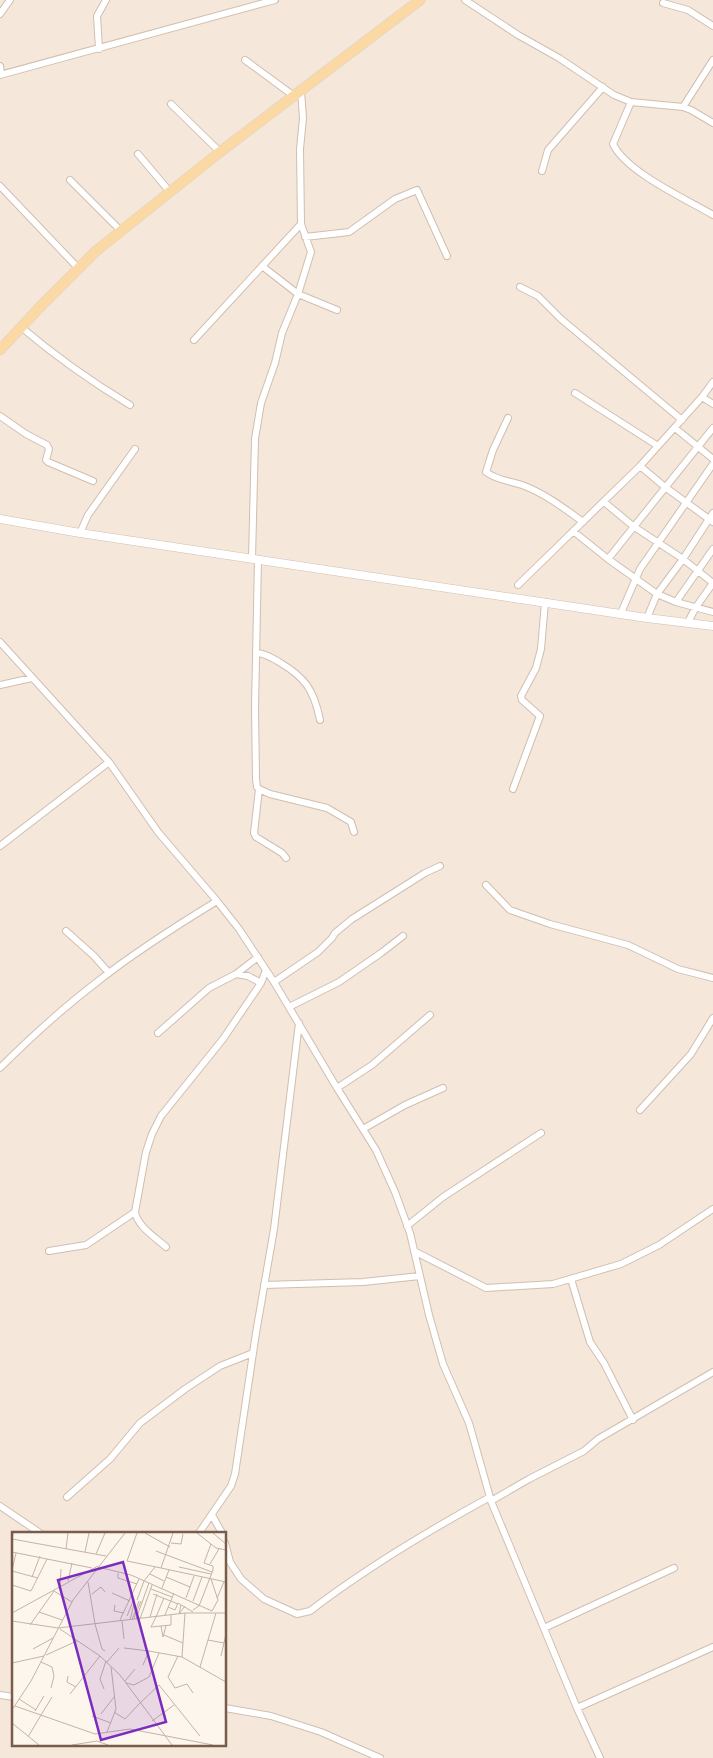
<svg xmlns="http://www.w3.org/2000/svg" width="713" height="1758" font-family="Figtree,sans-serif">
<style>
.residential{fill:#f5e8da;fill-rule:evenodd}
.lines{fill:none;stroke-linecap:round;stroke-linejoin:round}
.minor-casing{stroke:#d1beb0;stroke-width:8}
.tertiary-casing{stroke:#d1beb0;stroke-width:9}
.primary-casing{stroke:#dad1cd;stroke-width:11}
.minor{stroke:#fff;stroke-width:6}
.tertiary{stroke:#fff;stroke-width:8}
.primary{stroke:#fbd9a5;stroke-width:10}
.inset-road{fill:none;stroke:#c5b3a7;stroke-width:1}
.view{fill:#7b2cbf;fill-opacity:0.15;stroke:#7b2cbf;stroke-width:2.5}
.inset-edge{fill:none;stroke:#7a5c4d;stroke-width:2.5}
</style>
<rect width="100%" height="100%" fill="#fdf6ec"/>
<path class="residential" d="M0,0H713V1758H0ZM14,1533H225V1744H14Z"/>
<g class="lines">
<g class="minor-casing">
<path id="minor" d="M465,0L518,35L559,58L614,95L631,102L683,107L691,110L713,123
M663,3L688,10L713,26
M0,14L10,0
M99,49L97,16L106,0
M245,60L294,96
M0,66L1,74
M0,75L275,0
M631,102L613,144C626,172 686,199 713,215
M171,104L220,152
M683,107L713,60
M138,154L170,192
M542,171L548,150L603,87
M70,180L121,231
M0,186L79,269
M305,237L349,232L395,199L417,190L447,256
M262,266L298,294L337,310
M520,287L538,296L561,319L682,420
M21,327C55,356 92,382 130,405
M194,340L301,224
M575,393L658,446
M702,397L713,404
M0,416L26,434L47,445L49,449L46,460L48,462L93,481
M508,418L493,450L486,472C496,480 510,481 522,485C544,493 564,508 583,522
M675,428L713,459
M640,466L665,487L713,522
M604,502L633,526L683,559L713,583
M573,531L608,559L657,594L676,602L713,612
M80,533L88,515L135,449
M252,558L255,439L261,403L275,363L282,333L298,294L311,252L301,224L300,149L303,118L301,91
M258,559L255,707L256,779L257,787L259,789L254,833L256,837L282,853L286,858
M608,559L713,428
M518,585L640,466L702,397L713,382
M676,602L713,549
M621,613L640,569L713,464
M647,618L657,594L683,559L713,513
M688,622L696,607L713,583
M0,642L109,762L158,832L217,901L239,929L274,982L337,1088L376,1150L395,1192L410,1233L429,1315L443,1364L469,1423L491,1501L577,1708L600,1758
M257,653C265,653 272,658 279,662C305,677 314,690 320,720
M0,685L32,678
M259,789L270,794L327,808L351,822L354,832
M513,789L540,716L522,700L521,696L536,668L541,649L545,602
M0,846L109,762
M486,885L510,910L550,924L628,945L678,969L713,978
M66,931L94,956L109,973
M236,974L248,976L261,983
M274,982L318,952L332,938L335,933L352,919L425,873L440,866
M289,1007L339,982L381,953L403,936
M158,1033L209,988L236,974L258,957
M0,1068C31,1037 63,1008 97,982C135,952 176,926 217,901
M337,1088L372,1065L430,1015
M640,1110L691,1054L713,1018
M363,1129L405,1105L443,1088
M407,1226L443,1197L541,1133
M166,1247C155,1237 138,1227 135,1212L146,1152L152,1134L161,1116L223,1039L261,983L266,970
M49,1251L86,1245L135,1212
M414,1251L486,1288L553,1284L621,1264L659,1245L713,1209
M571,1279L590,1342L604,1363L633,1420
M264,1285L363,1282L420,1276
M67,1497L110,1459L140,1423L185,1389L220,1366L253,1353
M491,1501L529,1479L584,1451L598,1439L713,1372
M0,1506L40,1533
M212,1515L222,1533
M199,1533L231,1486L235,1474L256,1333L274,1229L299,1023
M225,1543L230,1562L241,1579L264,1599L297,1614L310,1611C366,1568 428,1531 490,1497
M544,1628L674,1568
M0,1695L14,1697
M225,1708L271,1716L321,1732L380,1758
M577,1708L713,1647"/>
</g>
<g class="tertiary-casing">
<path id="tertiary" d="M0,519L80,533L647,618L713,626"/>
</g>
<g class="primary-casing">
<path id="primary" d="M0,350L39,308L96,251L220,152L420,0"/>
</g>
<use href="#minor" class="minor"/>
<use href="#tertiary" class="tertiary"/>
<use href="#primary" class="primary"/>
</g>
<g transform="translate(12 1532)">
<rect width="214" height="214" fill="#fdf6ec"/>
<path class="inset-road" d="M1,1L0,7L94,24M125,1L115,29L149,36L161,1M133,1L158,15M185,1L204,16L214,18M201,1L214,12M159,11L169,12L171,2M199,12L192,31L201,34V38M54,17L56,1M144,19L200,40M0,20L80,36M73,20L77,1M84,22L93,1M198,32L207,17M86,35L119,43L200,79M167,35L199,42M149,36L214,50M0,38L4,21M0,39L26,46M106,41V46L125,52M138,42L152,49M20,45L28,24M154,45L178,55M199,47L206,68L200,79M56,49L60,31M76,50L83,92M0,53L19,59L35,27M48,54L49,37M150,56L157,38M139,57L160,65M42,59L60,70M100,61L118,69M80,62L89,55L93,60M141,62L166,72M174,66L182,44M205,66L212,50M125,68L132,49L143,35M181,69L190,45M103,73L102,79L112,81M169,73L167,82L173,74M156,75L163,78L166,71L181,80M181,78L187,74L201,38M27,80L50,88M0,81L86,34M153,83L162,61M115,84L122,67M138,85L145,62M144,85L139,95L159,93V83M144,85L152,66M122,86L129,69M124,87L137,51M128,87L140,53M108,88L127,47M118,88L122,72M120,88L127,69M0,89L46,96L173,81H214M110,89L112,107M83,92L90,117L93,119M18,93L42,59M149,94L151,105L154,94M48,97L88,124L108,143L160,213M152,103L171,111M196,108L212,111M112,116L137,119M21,117L41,106M34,123L65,109M166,124L156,145L163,156L175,152L181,161M209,124L214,102M170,125L173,81M29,130L40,135L42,144L39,156M95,130L107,116M0,131L32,124M131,133L137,119L170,125L214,150M188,135L204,81M56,144L55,150L64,155M113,149L123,137M114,151L122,153L137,145L147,121M92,157L88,147L94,129M58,162L88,124M7,167L24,178M127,172L147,153L188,204M3,174L83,202L118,197L201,213M0,178L19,149L61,68L113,1M23,179L32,164M102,180L113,187L127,172M89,182L102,165M29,183L40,165M80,184L99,191M140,189L162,173M0,191L27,213M95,200L104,177L99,135M16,205L29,183M60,213L85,209L96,213"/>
<path class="view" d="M111,30L154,190L89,208L46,48Z"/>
<rect width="214" height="214" class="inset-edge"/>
</g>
</svg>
